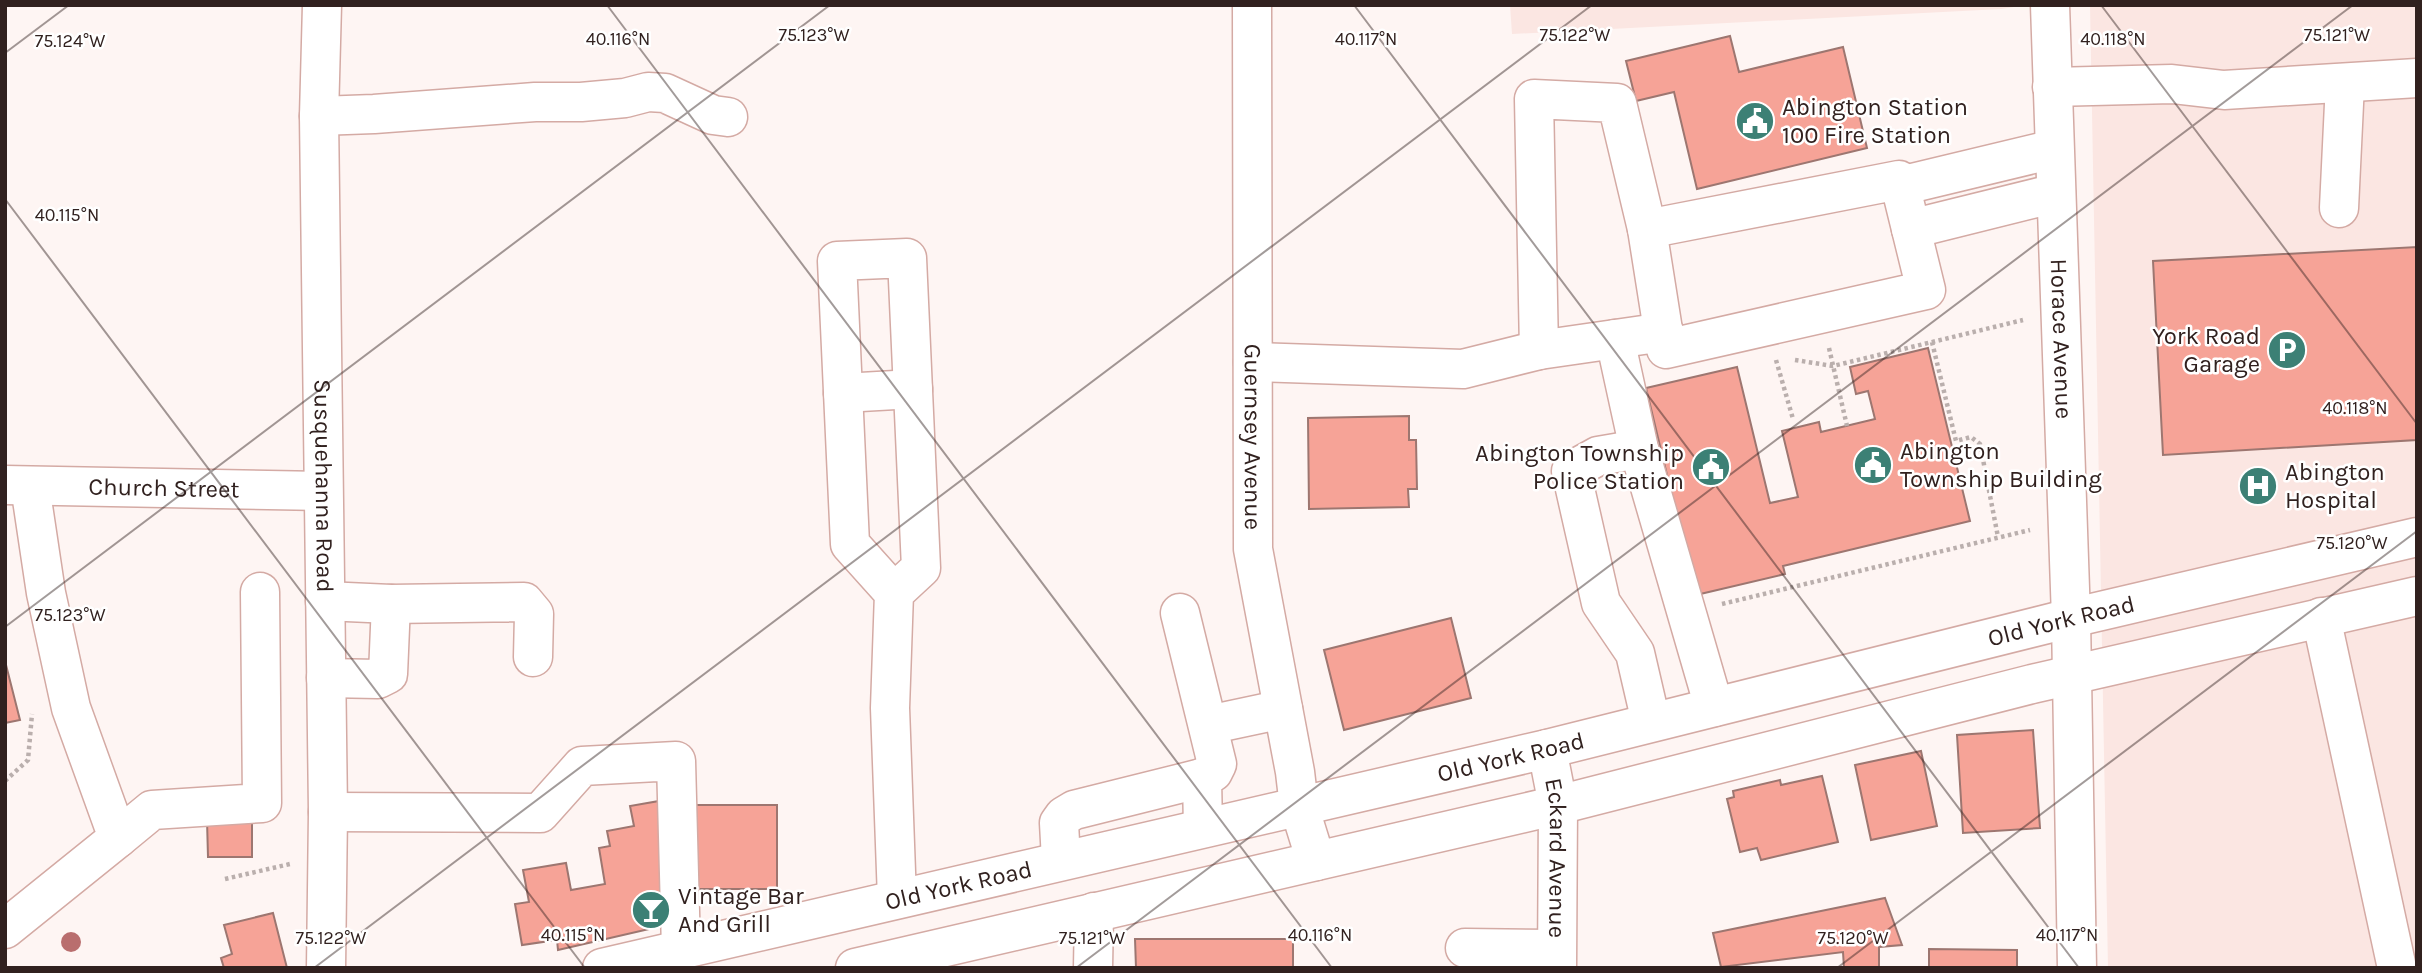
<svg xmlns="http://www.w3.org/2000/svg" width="2422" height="973" font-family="Karla,sans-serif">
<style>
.built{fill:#fbe6e2}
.building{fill:#f6a397;stroke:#9d7670;stroke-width:2}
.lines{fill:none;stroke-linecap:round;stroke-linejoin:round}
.minor-casing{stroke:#d4aaa4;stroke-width:41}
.major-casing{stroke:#d4aaa4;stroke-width:41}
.highway-casing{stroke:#d4aaa4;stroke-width:41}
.path{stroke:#baafad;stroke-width:4.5;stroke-dasharray:3.5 3.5;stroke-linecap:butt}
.minor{stroke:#fff;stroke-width:38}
.major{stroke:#fff;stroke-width:38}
.highway{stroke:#fff;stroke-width:38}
.tree{fill:#b96e6e}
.ticks{fill:none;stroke:#31211f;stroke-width:2;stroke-opacity:0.45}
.labels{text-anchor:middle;stroke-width:5;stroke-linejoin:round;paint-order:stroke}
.poi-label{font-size:24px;fill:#31211f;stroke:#fff;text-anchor:start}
.street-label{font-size:24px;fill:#31211f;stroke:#fff}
.ticks-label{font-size:18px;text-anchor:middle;fill:#31211f;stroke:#fff;stroke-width:5;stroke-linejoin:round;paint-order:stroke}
</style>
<rect width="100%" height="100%" fill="#fef5f3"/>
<path class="built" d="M1510,5H2027L2001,9L1512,34Z
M2090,5H2417V968H2108Z"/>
<path class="building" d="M1730,36L1739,72L1843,47L1867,148L1697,189L1674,92L1636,101L1626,61Z
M2417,247V440L2163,455L2153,261Z
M1928,348L1970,521L1783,566L1785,574L1696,595L1646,388L1737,367L1770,503L1798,497L1782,431L1819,422L1821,432L1875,419L1868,391L1856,394L1850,367Z
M1409,416V440H1416L1417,489H1408L1409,507L1309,509L1308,418Z
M1451,618L1471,698L1344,730L1324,650Z
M5,661L20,720L5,723Z
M2033,730L2040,828L1963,833L1957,735Z
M1921,751L1937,826L1871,840L1855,765Z
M1822,776L1838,842L1761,860L1757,848L1740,852L1727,799L1734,797L1733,791L1780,780L1781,785Z
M659,801L671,924L558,950L557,940L522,945L515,904L529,902L523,870L566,863L571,890L605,884L599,848L610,846L607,831L634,826L630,806Z
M696,805H777V889H697Z
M207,820H252V857H208Z
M1885,898L1902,945L1879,947V968H1844L1843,952L1721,967L1713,933Z
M273,913L287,968H224L221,958L232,954L224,925Z
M1135,939H1293V968H1136Z
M1929,949L2017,950V968H1929Z"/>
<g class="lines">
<g class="minor-casing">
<g id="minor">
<path id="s1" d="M1252,5L1253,549L1295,772L1299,806L1316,861"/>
<path id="s2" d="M2050,5L2071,618L2077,968"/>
<path d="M2052,87L2172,84L2224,90L2417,78"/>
<path d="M319,116L374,114L535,102H581L625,98L648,92L665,93L713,115L728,117"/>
<path d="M1899,180L1926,290L1666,349L1647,229Z"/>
<path d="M1900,186L2054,149"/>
<path d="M2339,208L2345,83"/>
<path d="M1647,229L1617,103L1534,99L1539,350L1664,332"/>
<path d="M1911,229L2056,193"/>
<path d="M1615,339L1639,449L1714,707"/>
<path d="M1253,362L1463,369L1539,350"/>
<path d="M843,393L913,389"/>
<path d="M1639,449L1598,456L1571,471L1601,603L1635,653L1651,722"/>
<path id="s3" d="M5,485L323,491"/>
<path d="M894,593L921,568L907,258L837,261L850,544L894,593L890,708L897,899"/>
<path d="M325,601L391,604L524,602L534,614L533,657"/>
<path d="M1180,613L1217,764L1213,772L1202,778L1203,828"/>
<path d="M2321,617L2397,968"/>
<path d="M326,678L378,679L388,674L391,604"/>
<path d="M1208,725L1283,709"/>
<path id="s4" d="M1547,749L1558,805L1557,968"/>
<path d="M328,812L540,813L582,766L676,761L681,949"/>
<path d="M118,838L152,810L262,803L260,592"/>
<path d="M1061,860L1059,823L1064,816L1074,810L1202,778"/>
<path d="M5,929L118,838L71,708L46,593L30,486"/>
<path d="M1465,948L1556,949"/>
<path d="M1093,968L1094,912"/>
</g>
</g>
<g class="major-casing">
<g id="major">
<path id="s5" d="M322,5L319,116L328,812L326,968"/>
</g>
</g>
<g class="highway-casing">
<g id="highway">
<path id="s6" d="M602,968L1547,749L2071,618L2417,537"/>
<path d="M855,968L1558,805L2032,684L2417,596"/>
</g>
</g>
<path class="path" d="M1932,342L1956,441L1971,437L1980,444L1998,537
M1829,348L1847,426
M1776,360L1793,419
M1795,360L1833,366L2023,320
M1722,604L2030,530
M5,781L28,760L32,714
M225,879L290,864"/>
<use href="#minor" class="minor"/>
<use href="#major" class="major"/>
<use href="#highway" class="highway"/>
</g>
<circle class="tree" cx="71" cy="942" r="10"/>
<path class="ticks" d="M607,5L1332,968M1354,5L2079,968M2101,5L2417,424M5,53L69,5M5,199L585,968M5,627L830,5M314,968L1592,5M1076,968L2353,5M1837,968L2417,531"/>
<defs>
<g id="civic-disc" transform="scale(2.0125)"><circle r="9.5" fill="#3c8075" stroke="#fff"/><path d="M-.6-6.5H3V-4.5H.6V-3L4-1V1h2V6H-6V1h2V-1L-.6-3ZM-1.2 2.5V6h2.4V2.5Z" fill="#fff"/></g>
<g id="parking-disc" transform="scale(2.0125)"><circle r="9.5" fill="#3c8075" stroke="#fff"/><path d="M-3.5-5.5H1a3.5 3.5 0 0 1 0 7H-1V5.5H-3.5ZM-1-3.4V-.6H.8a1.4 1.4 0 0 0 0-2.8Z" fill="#fff"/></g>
<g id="hospital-disc" transform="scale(2.0125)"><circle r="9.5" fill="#3c8075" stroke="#fff"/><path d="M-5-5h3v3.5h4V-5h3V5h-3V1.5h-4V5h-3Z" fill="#fff"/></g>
<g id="bar-disc" transform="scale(2.0125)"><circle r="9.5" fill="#3c8075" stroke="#fff"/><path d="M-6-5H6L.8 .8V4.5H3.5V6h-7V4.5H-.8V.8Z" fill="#fff"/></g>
</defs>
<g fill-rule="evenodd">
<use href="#civic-disc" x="1755" y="121"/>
<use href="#parking-disc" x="2287" y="350"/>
<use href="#civic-disc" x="1873" y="465"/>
<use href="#civic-disc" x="1711" y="467"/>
<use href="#hospital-disc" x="2258" y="486"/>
<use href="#bar-disc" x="651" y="910"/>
</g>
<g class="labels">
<g class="poi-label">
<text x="1782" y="115">Abington Station<tspan x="1782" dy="28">100 Fire Station</tspan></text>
<text x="2260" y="344" text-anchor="end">York Road<tspan x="2260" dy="28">Garage</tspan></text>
<text x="1900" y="459">Abington<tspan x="1900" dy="28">Township Building</tspan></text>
<text x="1684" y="461" text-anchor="end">Abington Township<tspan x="1684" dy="28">Police Station</tspan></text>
<text x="2285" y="480">Abington<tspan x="2285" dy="28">Hospital</tspan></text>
<text x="678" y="904">Vintage Bar<tspan x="678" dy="28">And Grill</tspan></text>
</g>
<g class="street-label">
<text dy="8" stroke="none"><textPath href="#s2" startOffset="334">Horace Avenue</textPath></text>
<text dy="8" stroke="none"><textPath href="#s1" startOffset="432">Guernsey Avenue</textPath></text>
<text dy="8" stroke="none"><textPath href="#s5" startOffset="481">Susquehanna Road</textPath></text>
<text dy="8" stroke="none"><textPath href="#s3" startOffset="159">Church Street</textPath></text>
<text dy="8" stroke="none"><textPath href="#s6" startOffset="1500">Old York Road</textPath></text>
<text dy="8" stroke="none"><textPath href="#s6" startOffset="933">Old York Road</textPath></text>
<text dy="8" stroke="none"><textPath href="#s4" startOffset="110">Eckard Avenue</textPath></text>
<text dy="8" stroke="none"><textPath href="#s6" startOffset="366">Old York Road</textPath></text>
</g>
</g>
<g class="ticks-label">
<text x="814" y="41">75.123°W</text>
<text x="1575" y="41">75.122°W</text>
<text x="2337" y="41">75.121°W</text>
<text x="618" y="45">40.116°N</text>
<text x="1366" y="45">40.117°N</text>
<text x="2113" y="45">40.118°N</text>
<text x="70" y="47">75.124°W</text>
<text x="67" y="221">40.115°N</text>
<text x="2355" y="414">40.118°N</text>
<text x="2352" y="549">75.120°W</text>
<text x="70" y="621">75.123°W</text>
<text x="573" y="941">40.115°N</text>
<text x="1320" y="941">40.116°N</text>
<text x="2067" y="941">40.117°N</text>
<text x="331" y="944">75.122°W</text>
<text x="1092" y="944">75.121°W</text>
<text x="1853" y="944">75.120°W</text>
</g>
<rect width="2422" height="973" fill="none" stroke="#31211f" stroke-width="14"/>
</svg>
